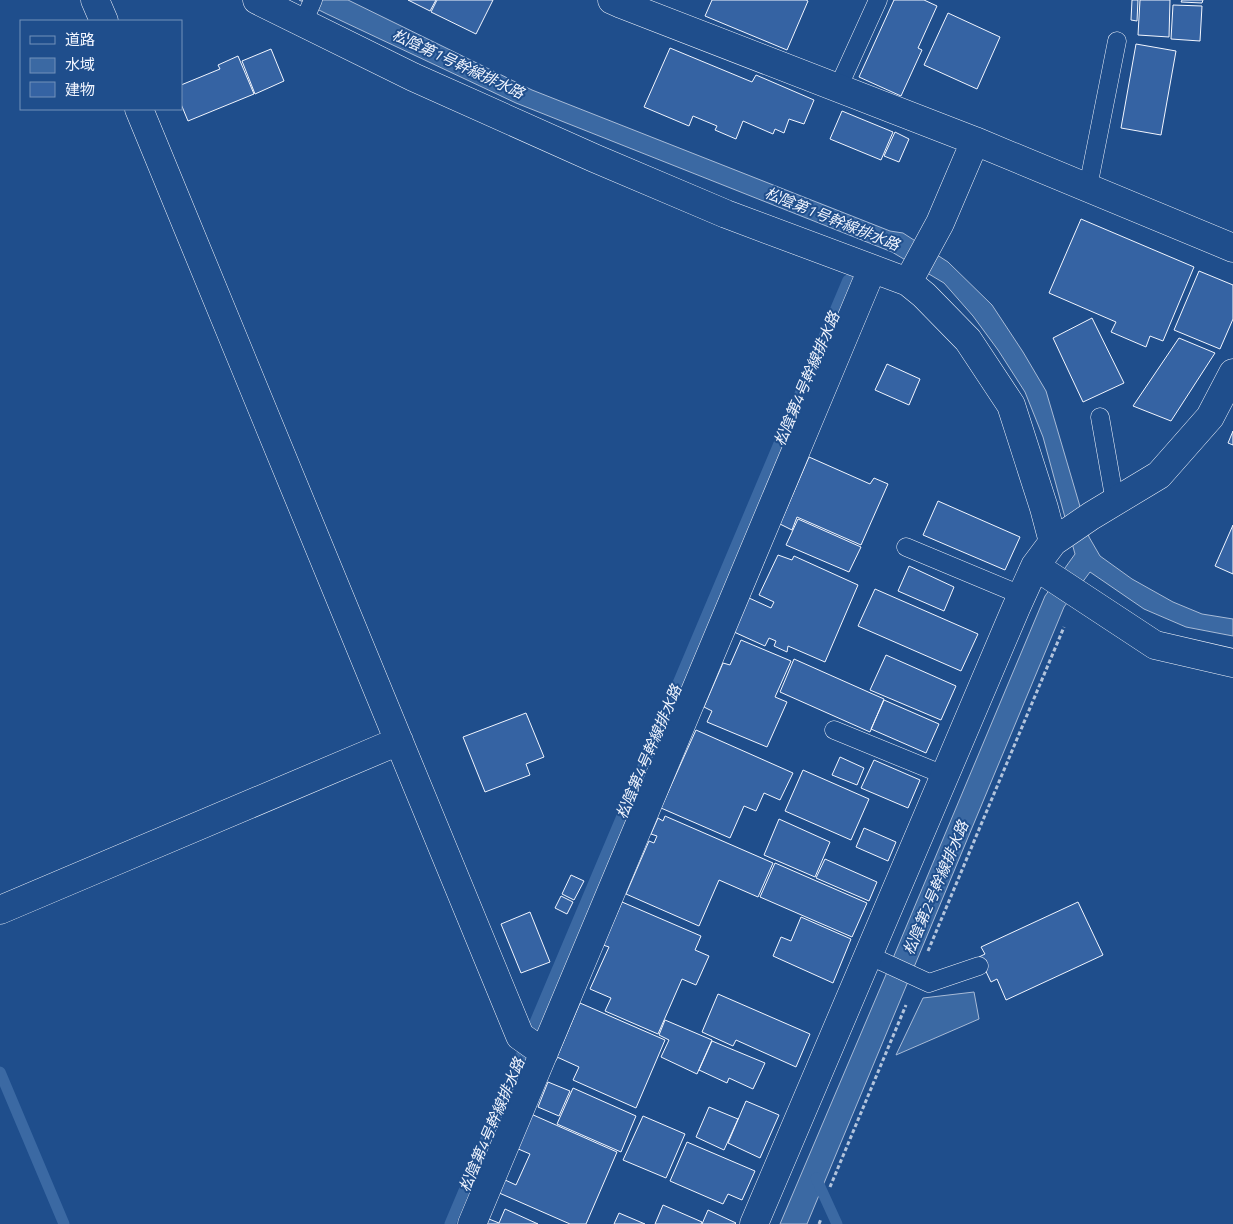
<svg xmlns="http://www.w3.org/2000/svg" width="1233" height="1224" font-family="'Titillium Web','Noto Sans JP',sans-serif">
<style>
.water{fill:#3b69a3;stroke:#a8bbd7}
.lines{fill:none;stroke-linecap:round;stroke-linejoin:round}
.stream{stroke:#3b69a3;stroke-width:11}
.building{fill:#3563a3;stroke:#f2f6ff}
.lane-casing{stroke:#f2f6ff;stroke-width:19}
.street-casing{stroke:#f2f6ff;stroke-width:29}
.path{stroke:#b3c4dc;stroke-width:3;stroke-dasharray:4 2.5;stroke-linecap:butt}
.lane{stroke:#1f4e8c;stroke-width:18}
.street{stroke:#1f4e8c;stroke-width:28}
.labels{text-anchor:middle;stroke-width:4;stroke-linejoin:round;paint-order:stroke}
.water-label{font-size:15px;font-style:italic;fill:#f2f6ff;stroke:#1f4e8c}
</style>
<rect width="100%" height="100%" fill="#1f4e8c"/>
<path class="water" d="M299,0H348L532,90L890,231L903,233L948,262L992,305L1023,352L1046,391L1089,537L1100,556L1132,579L1173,602L1202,614L1233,619V636L1186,627L1144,609L1090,572L1064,607L807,1224H780L896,951L1045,596L1075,554L1043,437L1025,392L998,350L973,316L944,283L892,252L516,103L327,14Z
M974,992L979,1019L896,1055L923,998Z"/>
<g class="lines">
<path class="stream" d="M0,1072L64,1224
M816,1178L837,1224
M450,1224L848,280"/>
</g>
<path class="building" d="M408,0H436L430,11Z
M437,0H493L476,34L431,12Z
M712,0H806L808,1L787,50L705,16Z
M894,0H924L937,6L918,48L922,50L901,96L859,77Z
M1132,0H1138L1137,21L1131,20Z
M1140,0H1170L1169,37L1138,35Z
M1182,0H1203L1202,3L1181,2Z
M1173,5L1202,6L1200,41L1171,39Z
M948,13L1000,37L977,89L924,65Z
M1136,44L1176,51L1161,135L1121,128Z
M670,48L752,82L756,75L814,100L804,124L789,119L784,133L775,129L773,134L743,121L736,139L715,130L717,126L693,116L689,126L644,107Z
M271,49L284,81L255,94L242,61Z
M238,56L254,94L188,121L181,104V85L220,69L218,65Z
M842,111L893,132L881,160L830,139Z
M895,132L909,139L899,162L884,156Z
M1081,219L1194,267L1163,341L1150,336L1146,347L1111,332L1116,322L1049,293Z
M1199,271L1233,285V319L1220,349L1174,330Z
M1092,318L1124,383L1083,402L1053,338Z
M1179,338L1215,353L1171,421L1133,406Z
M887,364L920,379L909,405L875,390Z
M1233,431V445L1228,443Z
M809,457L870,484L874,478L888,484L861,545L797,517L792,530L780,524Z
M938,501L1020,537L1005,570L923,535Z
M798,519L861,547L849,572L786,545Z
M1233,525V574L1215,566Z
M778,555L792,560L794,556L858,585L825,662L788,646L787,652L774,646L776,641L769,638L765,646L734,632L749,598L771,608L774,602L759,595Z
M909,566L954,587L944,611L898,591Z
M875,589L978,634L961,671L858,626Z
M741,640L791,661L775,697L787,702L767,747L707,722L712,711L704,707L723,663L730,665Z
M886,655L956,686L941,720L870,690Z
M794,659L884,699L870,732L780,692Z
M884,700L939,724L926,753L871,729Z
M526,713L544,757L526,764L530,775L485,792L463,737Z
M696,730L793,773L780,800L764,793L756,811L744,806L730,838L661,808Z
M840,757L864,768L857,785L832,775Z
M874,760L920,780L908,808L861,788Z
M803,770L869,799L851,840L785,811Z
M665,816L773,863L758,897L719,880L699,926L626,894L649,841L654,843L657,836L651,834L658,818L663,821Z
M779,819L830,842L815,877L764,855Z
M864,828L896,842L888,861L856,847Z
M825,859L877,882L869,901L816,878Z
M775,863L867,903L852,937L760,897Z
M571,875L584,881L574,900L562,894Z
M561,896L573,902L567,914L555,908Z
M622,902L701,936L695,950L709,956L696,985L682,979L658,1034L605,1011L611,998L590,989L609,947L603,945Z
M1078,902L1103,955L1006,1000L997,979L991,982L979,957L985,954L981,947Z
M530,912L550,962L521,973L501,924Z
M801,917L851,939L833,983L773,956L781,937L791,941Z
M718,994L810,1034L796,1067L736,1040L733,1046L702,1032Z
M580,1003L665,1040L636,1108L573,1080L579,1067L557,1057Z
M665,1020L712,1040L697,1074L661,1057L669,1040L659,1035Z
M712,1041L765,1063L753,1089L729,1078L727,1083L699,1070Z
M548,1082L570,1091L559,1116L538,1107Z
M573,1088L636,1116L621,1152L557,1124Z
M746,1101L779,1115L760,1158L728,1143Z
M709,1107L738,1119L724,1150L696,1137Z
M531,1114L617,1152L586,1224H570L497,1192L503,1179L516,1185L530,1154L516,1148Z
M643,1116L685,1134L666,1178L623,1160Z
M687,1142L755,1171L742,1200L728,1194L723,1204L670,1181Z
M663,1205L702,1222L701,1224H655Z
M505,1209L538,1224H487L489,1219L499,1223Z
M708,1210L736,1223L735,1224H702Z
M619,1213L645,1224H614Z"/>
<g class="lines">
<g class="lane-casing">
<path id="lane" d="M303,23L313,0
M838,88L878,0
M1088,187L1117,41
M1100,417L1115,502
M906,547L1021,595
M834,730L944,775
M868,955L929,983L979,966"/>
</g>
<g class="street-casing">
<path id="street" d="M95,0L104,21
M257,0L413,77L594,158L726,214L908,282L924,295L968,340L1011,405L1044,508L1053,542
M612,0L621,4L975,141L1233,248
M139,109L520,1036L544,1053
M908,282L940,223L975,141
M1035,566L1155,645L1233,663
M0,910L399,741
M472,1224L872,269
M754,1224L1016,608L1035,566L1053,542L1091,516L1159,475L1210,417L1233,373"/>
</g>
<path class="path" d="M928,951L1064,627
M830,1187L906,1005
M819,1224L821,1219"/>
<use href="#lane" class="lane"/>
<use href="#street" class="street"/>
</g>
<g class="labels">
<g class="water-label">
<text transform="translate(458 64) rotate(25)" y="5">松陰第1号幹線排水路</text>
<text transform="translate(832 219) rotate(22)" y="5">松陰第1号幹線排水路</text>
<text transform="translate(807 379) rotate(-67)" y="5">松陰第4号幹線排水路</text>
<text transform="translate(649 752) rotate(-67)" y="5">松陰第4号幹線排水路</text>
<text transform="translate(936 888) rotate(-67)" y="5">松陰第2号幹線排水路</text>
<text transform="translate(492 1125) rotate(-67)" y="5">松陰第4号幹線排水路</text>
</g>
</g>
<rect x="20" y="20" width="162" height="90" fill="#1f4e8c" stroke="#7391ba"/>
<rect x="30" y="36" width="25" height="8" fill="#1f4e8c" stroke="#7391ba"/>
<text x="65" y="45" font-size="15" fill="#f2f6ff">道路</text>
<rect x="30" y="58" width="25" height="15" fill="#3b69a3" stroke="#7391ba"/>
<text x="65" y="70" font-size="15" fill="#f2f6ff">水域</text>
<rect x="30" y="82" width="25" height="15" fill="#3563a3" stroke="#7391ba"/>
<text x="65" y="95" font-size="15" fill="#f2f6ff">建物</text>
</svg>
